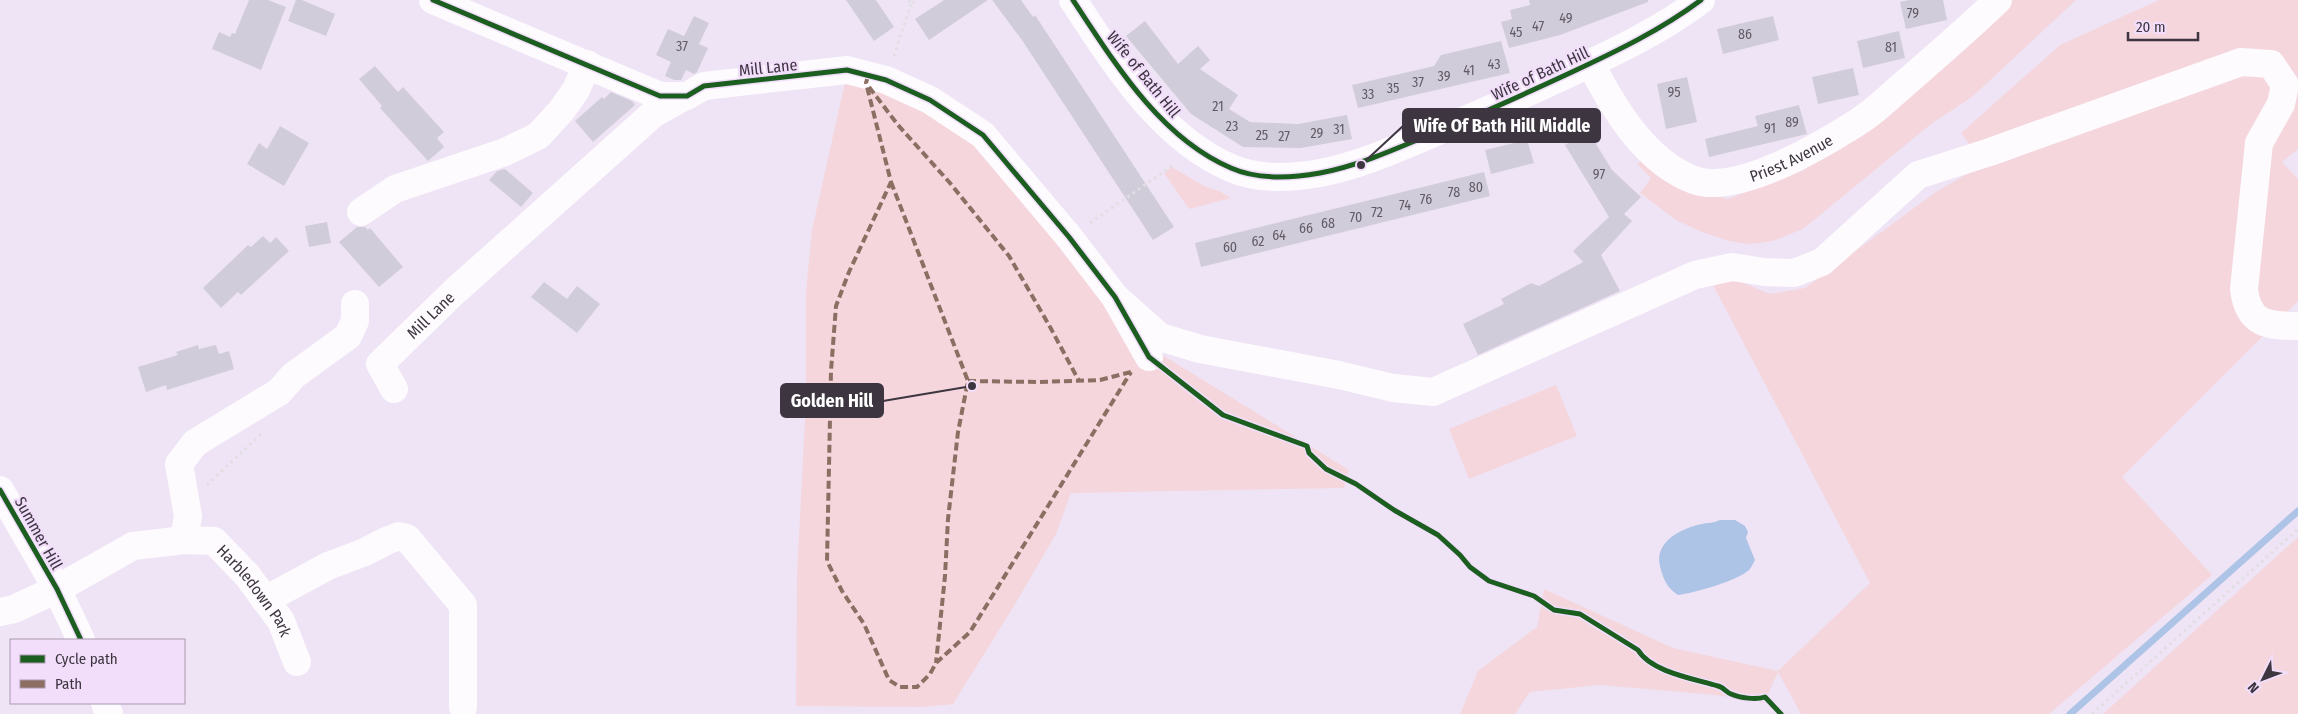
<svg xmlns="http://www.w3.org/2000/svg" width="2298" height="714" font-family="'Fira Sans Condensed',sans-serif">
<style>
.green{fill:#f4d6dc}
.water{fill:#adc4e6}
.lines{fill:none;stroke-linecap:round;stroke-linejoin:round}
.stream{stroke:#adc4e6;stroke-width:7}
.building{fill:#d1ccda}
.path{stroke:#e1dee3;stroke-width:3;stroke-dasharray:2.5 4;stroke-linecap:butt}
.minor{stroke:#fdfbfe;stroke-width:28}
.quiet{stroke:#8d6e63;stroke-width:4;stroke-dasharray:8 4;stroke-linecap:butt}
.cycleway-casing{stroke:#f2defb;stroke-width:8}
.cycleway{stroke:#1b5e20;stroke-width:5}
.labels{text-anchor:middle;stroke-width:4.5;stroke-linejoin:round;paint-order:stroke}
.number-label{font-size:14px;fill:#625b66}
.street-label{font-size:16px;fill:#3d3540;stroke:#f2defb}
.leader{fill:none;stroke:#3d3540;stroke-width:2}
.callout-dot{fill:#3d3540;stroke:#f2defb;stroke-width:2}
.callout{fill:#3d3540;stroke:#3d3540;stroke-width:2}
.callout-label{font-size:18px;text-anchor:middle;font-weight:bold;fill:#fff}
</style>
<rect width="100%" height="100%" fill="#efe4f5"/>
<path class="green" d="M2007,0H2076L1972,97L1931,124L1803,229L1773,241L1759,243L1749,244L1729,241L1702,232L1676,220L1640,193L1651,178L1637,164L1644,160L1710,194L1728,199L1802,171L1838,147Z
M2159,0H2298V149L2282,162L2298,179V301L2122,477L2212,575L2049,714H1801L1778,672L1764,703L1716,695L1599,685L1530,692L1515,714H1460L1478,671L1537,627L1544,589L1673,648L1778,671L1870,583L1703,266L1770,294L1805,288L1936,192L1984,164L1961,133L2060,45Z
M846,78L904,93L979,142L1101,295L1145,372L1151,348L1349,470L1344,488L1071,493L1056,534L1014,606L953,704L923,707L796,706L797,576L806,399V292L812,230Z
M1172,167L1204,186L1221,192L1231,198L1189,209L1164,173Z
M1556,385L1577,436L1469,479L1449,429Z
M2298,537V714H2103Z"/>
<path class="water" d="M1720,520H1735L1745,526L1748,532L1746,538L1755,560C1753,563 1752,567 1749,570C1737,581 1694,593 1678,595C1667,588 1663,579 1660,566C1654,542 1681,528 1702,524C1710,522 1711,524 1720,520Z"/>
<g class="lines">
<path class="stream" d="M2070,714L2298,511"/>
</g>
<path class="building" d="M249,0H268L286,7L261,70L212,49L219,32L230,37L232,33L235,34Z
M296,0H302L335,14L326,36L288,21Z
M846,0H876L894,27L874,41Z
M944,0H988L929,40L915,19Z
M992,0H1021L1033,17L1035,15L1174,227L1153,240L1022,40Z
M1529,0H1648V2L1560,35L1509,48L1501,22L1512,19L1510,10L1530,5Z
M1909,0H1943L1947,20L1906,29L1900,2Z
M694,16L709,23L699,44L708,48L697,72L694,74L686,70L681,80H674L665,76L671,62L656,55L668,29L684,36Z
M1773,16L1779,40L1723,54L1717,29Z
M1145,21L1178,64L1198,46L1210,60L1200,69L1238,95L1229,109L1250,122L1298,124L1347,115L1352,139L1301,148L1243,147L1191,114L1126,36Z
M1899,31L1905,58L1863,68L1857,41Z
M1501,41L1510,73L1358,108L1352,85L1434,66L1441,55Z
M375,66L398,92L403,87L444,132L437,138L444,147L428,161L380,108L382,106L359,79Z
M1853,68L1859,95L1818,104L1812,77Z
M1687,77L1697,122L1666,129L1657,84Z
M611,92L632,101L635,105L593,142L575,121L602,97L604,99Z
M1799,105L1807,134L1709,157L1705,139L1758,126L1755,116Z
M280,126L309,143L284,186L247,164L259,143L267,149Z
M1588,131L1612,170L1641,197L1624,214L1632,221L1601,255L1620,291L1478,355L1463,324L1504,304L1501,299L1531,283L1539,286L1583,262L1573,251L1609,217L1565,145Z
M1527,140L1534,163L1491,174L1485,150Z
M505,169L533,193L521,207L489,180L497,171Z
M1484,172L1490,196L1201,267L1195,243Z
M327,222L331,243L309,247L305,226Z
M357,227H365L368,230L370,228L403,267L379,287L339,242Z
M263,236L270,243L276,237L289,251L241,295L238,292L221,308L203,288L248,245L251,247Z
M544,282L567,299L577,286L600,304L577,333L531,297Z
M198,345L199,349L216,345L219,354L229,351L234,369L167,390L166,385L146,392L138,367L178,355L176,352Z"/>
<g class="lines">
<path class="path" d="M909,0L911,4L917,0
M894,56L911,4
M1090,223L1175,164
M207,485L261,434
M2092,714L2298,529"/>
<g class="minor">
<path d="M433,0L660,96H687L704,86L847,70L886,80L930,100L983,135L1069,237L1115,297L1149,357"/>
<path d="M1073,0C1114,62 1160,138 1231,168C1258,180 1292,178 1320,173C1362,165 1402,146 1441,130C1486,112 1529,92 1572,72C1617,51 1661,30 1701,0"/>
<path id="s1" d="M1590,63C1613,107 1645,162 1694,180C1737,196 1822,145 1858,122C1874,112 1888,98 1902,86C1934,58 1967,30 1998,0"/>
<path d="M361,212L395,189L505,152L538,136L561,111L576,90L587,64"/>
<path d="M1115,297L1160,337L1200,349L1339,375L1393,388L1433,392L1695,275L1732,267L1764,272L1794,273L1822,262L1918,175L1990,152L2241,62L2271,64L2285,85L2281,104L2259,143L2244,289C2248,324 2267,326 2298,326"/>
<path id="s2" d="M394,389L380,364L454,292L653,114L685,96"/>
<path d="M0,490L57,589L81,640"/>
<path d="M184,540L188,516L179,464L195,443L279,392L293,376L348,336L355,321V304"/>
<path d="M265,600L328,566L365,552L386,541L399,536L407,538L463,605V707"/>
<path id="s3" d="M0,612L14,609L57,589L133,546L184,540L214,541L247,575L281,621L297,662"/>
<path d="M105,703L109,714"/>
</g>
<path class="quiet" d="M868,76L866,83L891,182L849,272L836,306L831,371L827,561L842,591L864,624L889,680L900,687H917L930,674L936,663L970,632L1131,372
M869,87L898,125L950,183L1009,256L1049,325L1079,381
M891,182L968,381L958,432L948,519L945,576L936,663
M968,381L1038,382L1100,380L1131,372"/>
<g class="cycleway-casing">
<path id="cycleway" d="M433,0L660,96H687L704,86L847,70L886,80L930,100L983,135L1069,237L1115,297L1149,357L1223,415L1307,446L1309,453L1326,469L1356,484L1394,510L1438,535L1460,555L1470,567L1489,581L1534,596L1554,610L1580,614L1638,650C1651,672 1695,679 1718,686C1723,687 1726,692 1731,694C1740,698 1756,700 1765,697L1781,714
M1073,0C1114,62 1160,138 1231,168C1258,180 1292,178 1320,173C1362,165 1402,146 1441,130C1486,112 1529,92 1572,72C1617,51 1661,30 1701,0
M0,490L57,589L81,640"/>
</g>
<use href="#cycleway" class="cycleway"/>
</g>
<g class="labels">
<g class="number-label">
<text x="1913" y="18">79</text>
<text x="1566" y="23">49</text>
<text x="1538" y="31">47</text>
<text x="1516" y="37">45</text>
<text x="1745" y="39">86</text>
<text x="682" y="51">37</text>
<text x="1891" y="52">81</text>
<text x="1494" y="69">43</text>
<text x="1469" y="75">41</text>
<text x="1444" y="81">39</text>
<text x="1418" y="87">37</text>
<text x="1393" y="93">35</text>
<text x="1674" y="97">95</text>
<text x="1368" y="99">33</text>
<text x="1218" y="111">21</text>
<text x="1792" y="127">89</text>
<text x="1232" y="131">23</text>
<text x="1770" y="133">91</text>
<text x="1339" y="134">31</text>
<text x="1317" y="138">29</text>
<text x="1262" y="140">25</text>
<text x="1284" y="141">27</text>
<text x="1599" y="179">97</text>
<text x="1476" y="192">80</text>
<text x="1454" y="197">78</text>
<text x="1426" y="204">76</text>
<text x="1405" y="210">74</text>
<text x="1377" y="217">72</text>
<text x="1356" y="222">70</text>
<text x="1328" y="228">68</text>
<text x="1306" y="233">66</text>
<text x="1279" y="240">64</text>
<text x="1258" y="246">62</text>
<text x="1230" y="252">60</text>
</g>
<g class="street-label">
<text transform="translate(768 67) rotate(-6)" y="6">Mill Lane</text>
<text transform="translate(1540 73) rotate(-25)" y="6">Wife of Bath Hill</text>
<text transform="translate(1144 74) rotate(51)" y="6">Wife of Bath Hill</text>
<text dy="6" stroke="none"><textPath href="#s1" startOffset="262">Priest Avenue</textPath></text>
<text dy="6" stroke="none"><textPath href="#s2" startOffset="99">Mill Lane</textPath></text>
<text transform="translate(39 533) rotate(61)" y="6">Summer Hill</text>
<text dy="6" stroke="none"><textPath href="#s3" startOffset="295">Harbledown Park</textPath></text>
</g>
</g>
<path class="leader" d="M1361 165L1403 126M972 386L883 401"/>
<g class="callout-dot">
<circle cx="1361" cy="165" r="5"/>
<circle cx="972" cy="386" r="5"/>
</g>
<g class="callout">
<rect x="1403" y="109" width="197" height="33" rx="5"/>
<rect x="781" y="384" width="102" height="33" rx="5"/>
</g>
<g class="callout-label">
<text x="1502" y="132">Wife Of Bath Hill Middle</text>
<text x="832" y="407">Golden Hill</text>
</g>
<rect x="10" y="639" width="175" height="65" fill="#f2defb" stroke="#aa9ab0"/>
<rect x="20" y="655" width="25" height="8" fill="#1b5e20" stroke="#aa9ab0"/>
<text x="55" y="664" font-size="15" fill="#3d3540">Cycle path</text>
<rect x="20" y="680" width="25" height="8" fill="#8d6e63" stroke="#aa9ab0"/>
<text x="55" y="689" font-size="15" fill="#3d3540">Path</text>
<g transform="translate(2263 679) rotate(228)" stroke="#f2defb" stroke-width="4" paint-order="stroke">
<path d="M0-4L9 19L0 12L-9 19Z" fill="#3d3540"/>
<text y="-8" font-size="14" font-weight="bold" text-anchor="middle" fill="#3d3540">N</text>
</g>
<path d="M2128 32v8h70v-8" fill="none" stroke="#3d3540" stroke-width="2.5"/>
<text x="2136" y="32" font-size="15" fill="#3d3540" stroke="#f2defb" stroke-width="4" paint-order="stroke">20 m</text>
</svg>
